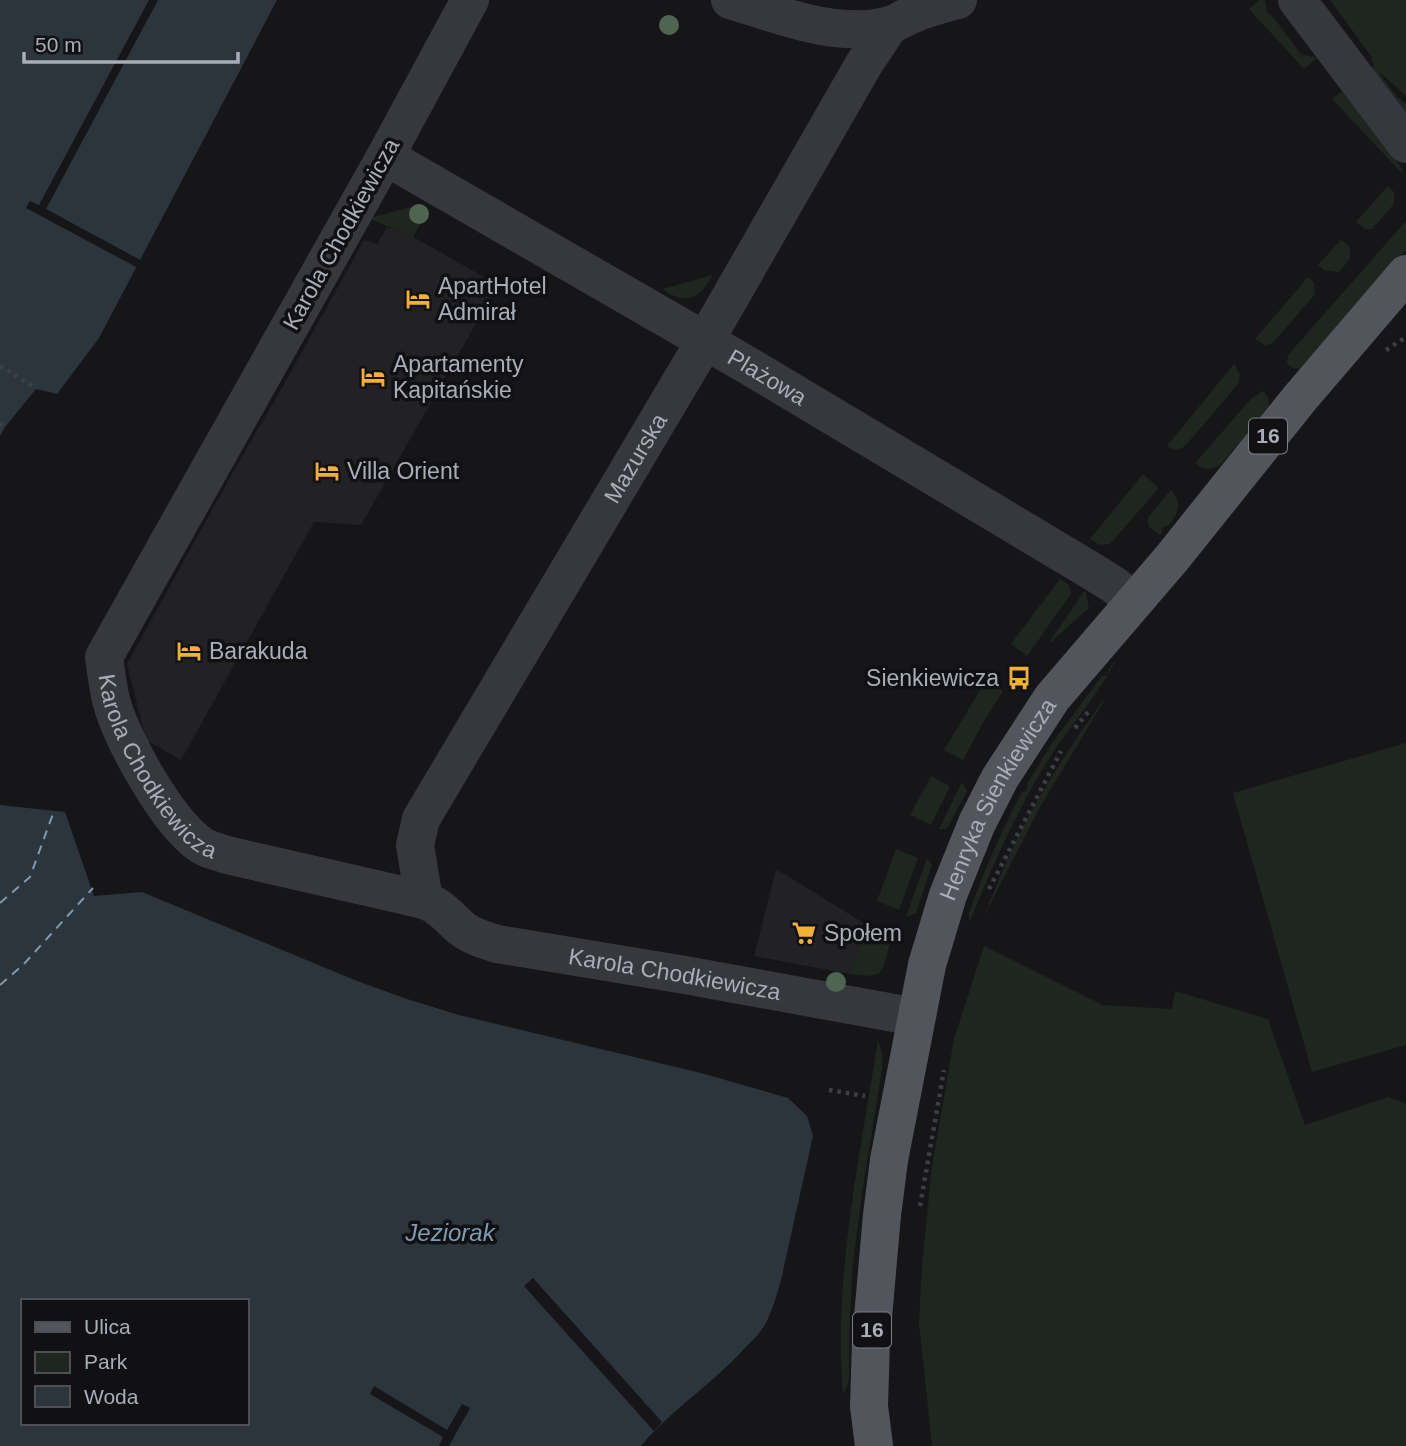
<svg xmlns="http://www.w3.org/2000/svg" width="1406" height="1446" font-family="Arial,sans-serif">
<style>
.built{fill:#222225}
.green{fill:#1e261f}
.water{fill:#2c353c;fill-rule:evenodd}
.pier{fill:#161618}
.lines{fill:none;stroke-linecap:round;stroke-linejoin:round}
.ferry{stroke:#7f9bb3;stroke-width:2;stroke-dasharray:9 7;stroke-linecap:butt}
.path{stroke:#3d3f44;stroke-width:4.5;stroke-dasharray:3.5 5;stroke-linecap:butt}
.minor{stroke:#37383d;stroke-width:38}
.major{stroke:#53555c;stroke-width:38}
.tree{fill:#506452}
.labels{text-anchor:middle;stroke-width:7;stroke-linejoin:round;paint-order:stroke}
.shield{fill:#111113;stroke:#7b7e86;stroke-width:2}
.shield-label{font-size:21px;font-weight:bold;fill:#a8adb8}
.street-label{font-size:23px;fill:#a8adb8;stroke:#111113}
.poi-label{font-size:23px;fill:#a8adb8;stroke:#111113;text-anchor:start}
.water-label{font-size:24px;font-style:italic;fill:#7f9bb3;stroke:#111113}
</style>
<rect width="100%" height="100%" fill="#161618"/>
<path class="built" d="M387,227L403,231L498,285L361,525L314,522L181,760L146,740L127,664L233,472L282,388L364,240L377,244Z
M776,869L867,925L850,974L754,956Z"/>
<path class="green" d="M1259,0H1265L1267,12L1273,17L1301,54L1317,58L1304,69L1249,9Z
M1330,0H1406V96L1377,70L1397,97L1406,104V126L1371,80L1373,65L1371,56Z
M1342,91L1403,170L1401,172L1332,99Z
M1388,186L1394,192V204L1372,229H1365L1356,222Z
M419,205L428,211L413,237C399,229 384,226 369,218Z
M1405,222H1406V250L1306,366C1299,370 1291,370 1287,363L1288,355Z
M1341,240L1350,247V259L1339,272L1324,270L1318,265Z
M713,275C699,299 687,306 662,289Z
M1308,277L1314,282L1315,294L1274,342L1266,346L1255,339Z
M1234,364L1240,374L1239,383L1185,446C1179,450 1173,451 1167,446Z
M1262,391C1269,394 1270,403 1268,410L1220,465C1211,470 1203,471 1195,463L1250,400Z
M1143,474L1159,488L1110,544L1100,545L1090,539Z
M1171,490C1183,502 1178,515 1168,526H1165L1162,529V532L1160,535L1148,526V517Z
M1060,579L1069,585L1071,594L1027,656L1011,644Z
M1085,590L1089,608L1051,642L1050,641Z
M1116,659C1101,691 1072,724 1052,754C1019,806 994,862 971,919L969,920V913C984,871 1001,831 1022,792L1026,791L1028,787L1027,784L1052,743L1102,676H1106L1108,673V670Z
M986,680L1003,691L983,723L963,760L944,750Z
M1104,699H1105L1039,809L982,920C995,890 1006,860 1021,831C1045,784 1074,741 1104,699Z
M1406,743V1045L1312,1072L1233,793Z
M931,776L950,786L931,825L910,815Z
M962,782L967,791L947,829H939Z
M896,849L918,858L899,910L877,901Z
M927,858L932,865L916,913L906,917Z
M864,933L890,942C882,974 885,979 850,974Z
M984,946L1103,1005L1172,1009L1175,991L1268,1019L1305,1125L1388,1097L1406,1104V1446H932L919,1323L922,1265L932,1166L954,1039Z
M878,1040L883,1055L882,1069L862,1194L853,1263L849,1335V1381L843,1395C833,1276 860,1157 878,1040Z"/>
<path class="water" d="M0,0H277L99,338L57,394L36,389L5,427L0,436Z
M0,805L65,812L94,896L142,892L357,981L407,999L459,1015L701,1073L788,1098L807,1116L813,1136L781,1280C777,1294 773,1308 767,1321C761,1333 752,1341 743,1350C711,1385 671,1410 641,1446H0ZM23,1301H247V1423H23Z"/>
<path class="pier" d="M149,0H158L46,209L144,262L140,269L26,208L30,201L39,205Z
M533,1278L662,1422L654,1431L524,1286Z
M374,1386L447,1430L462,1404L470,1408L449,1446H439L443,1437L370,1394Z"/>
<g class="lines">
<path class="ferry" d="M0,903L30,877L54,811
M0,985L23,965L93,888"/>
<path class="path" d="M1386,350L1406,337
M0,366L36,388
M0,424L5,427
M1075,728L1089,711
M989,889L1061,751
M829,1090L865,1096
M920,1206L944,1070"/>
<g class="minor">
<path id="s1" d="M470,0L385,157L104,657C106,672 108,686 111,700C121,739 168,823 201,845C208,850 219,852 227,855L424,900C440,906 449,917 461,928C471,936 484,940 497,944L685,975L916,1017"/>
<path d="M730,0C781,15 833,38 887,26C896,24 903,18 911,15C926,8 942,4 958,0"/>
<path d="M1297,0L1406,144"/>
<path id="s2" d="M395,162L742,362L1090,570L1114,585L1134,601"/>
<path id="s3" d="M424,900L415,845L421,819L705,341L864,64L890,25"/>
</g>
<path class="major" id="s4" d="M874,1446L869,1406L871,1340L882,1215L889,1160L927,965L948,895L977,823L1000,778L1052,698L1172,558L1300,398L1406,274"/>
</g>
<g class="tree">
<circle cx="669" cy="25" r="10"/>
<circle cx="419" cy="214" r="10"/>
<circle cx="836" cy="982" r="10"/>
</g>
<defs>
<g id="hotel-bare" transform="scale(1.89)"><path d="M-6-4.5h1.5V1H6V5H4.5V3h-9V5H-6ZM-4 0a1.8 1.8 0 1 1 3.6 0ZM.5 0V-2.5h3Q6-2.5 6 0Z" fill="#f2b134" stroke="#111113" stroke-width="2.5" paint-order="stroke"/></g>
<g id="bus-bare" transform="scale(1.89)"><path d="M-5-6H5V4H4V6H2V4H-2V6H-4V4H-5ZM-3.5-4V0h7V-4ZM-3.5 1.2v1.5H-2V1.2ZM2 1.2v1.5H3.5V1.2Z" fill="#f2b134" stroke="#111113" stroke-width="2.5" paint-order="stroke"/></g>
<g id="supermarket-bare" transform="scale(1.89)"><path d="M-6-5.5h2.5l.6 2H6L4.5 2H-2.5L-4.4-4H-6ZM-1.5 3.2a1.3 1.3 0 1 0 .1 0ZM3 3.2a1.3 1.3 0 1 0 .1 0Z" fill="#f2b134" stroke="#111113" stroke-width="2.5" paint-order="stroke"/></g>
</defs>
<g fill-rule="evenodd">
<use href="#hotel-bare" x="418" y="299"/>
<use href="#hotel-bare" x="373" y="377"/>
<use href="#hotel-bare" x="327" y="471"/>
<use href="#hotel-bare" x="189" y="651"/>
<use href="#bus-bare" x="1019" y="678"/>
<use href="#supermarket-bare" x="804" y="933"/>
</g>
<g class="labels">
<g class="shield">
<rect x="1249" y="418.5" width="38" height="35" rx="5"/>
<rect x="853" y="1312.5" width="38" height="35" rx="5"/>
</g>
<g class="shield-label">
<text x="1268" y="443">16</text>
<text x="872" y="1337">16</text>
</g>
<g class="street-label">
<text transform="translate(341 234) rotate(-61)" y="8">Karola Chodkiewicza</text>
<text dy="8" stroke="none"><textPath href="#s2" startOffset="430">Plażowa</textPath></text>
<text dy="8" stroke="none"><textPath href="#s3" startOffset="502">Mazurska</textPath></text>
<text dy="8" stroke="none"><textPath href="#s1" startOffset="877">Karola Chodkiewicza</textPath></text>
<text dy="8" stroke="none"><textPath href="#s4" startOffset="667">Henryka Sienkiewicza</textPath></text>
<text dy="8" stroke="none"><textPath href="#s1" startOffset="1465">Karola Chodkiewicza</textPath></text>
</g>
<g class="poi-label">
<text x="438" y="294">ApartHotel<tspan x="438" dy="26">Admirał</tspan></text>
<text x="393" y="372">Apartamenty<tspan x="393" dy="26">Kapitańskie</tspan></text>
<text x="347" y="479">Villa Orient</text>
<text x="209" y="659">Barakuda</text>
<text x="999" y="686" text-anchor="end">Sienkiewicza</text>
<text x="824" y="941">Społem</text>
</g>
<g class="water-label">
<text x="450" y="1241">Jeziorak</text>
</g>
</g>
<rect x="21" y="1299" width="228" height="126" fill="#111113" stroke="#4d4f55" stroke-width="2"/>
<rect x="35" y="1322" width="35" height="10" fill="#53555c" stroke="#4d4f55" stroke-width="2"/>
<text x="84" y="1334" font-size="21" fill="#a8adb8">Ulica</text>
<rect x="35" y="1352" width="35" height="21" fill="#1e261f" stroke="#4d4f55" stroke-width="2"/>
<text x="84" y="1369" font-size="21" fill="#a8adb8">Park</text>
<rect x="35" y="1386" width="35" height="21" fill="#2c353c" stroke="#4d4f55" stroke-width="2"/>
<text x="84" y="1404" font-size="21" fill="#a8adb8">Woda</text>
<path d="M24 52v10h214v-10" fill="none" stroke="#a8adb8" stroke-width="3.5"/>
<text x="35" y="52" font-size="21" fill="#a8adb8" stroke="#111113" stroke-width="5" paint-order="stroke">50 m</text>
</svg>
